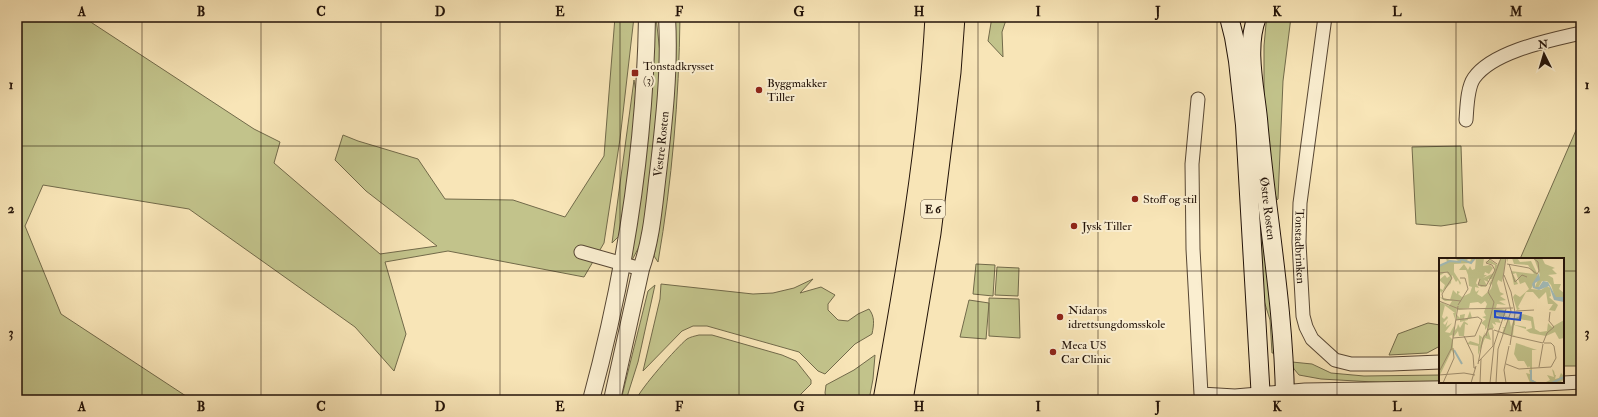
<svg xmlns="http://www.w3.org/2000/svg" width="1598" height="417" font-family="'IM FELL Double Pica',serif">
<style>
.green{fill:#c2c38b;stroke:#726a4a}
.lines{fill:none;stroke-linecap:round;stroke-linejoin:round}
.minor-casing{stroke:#584734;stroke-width:15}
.tertiary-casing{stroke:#584734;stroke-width:18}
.secondary-casing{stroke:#221208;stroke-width:20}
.trunk-casing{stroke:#221208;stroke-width:23}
.minor{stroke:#faeed0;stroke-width:13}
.tertiary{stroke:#faeed0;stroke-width:16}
.secondary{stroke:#faeed0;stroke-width:18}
.trunk{stroke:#f8e5b7;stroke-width:21}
.grid{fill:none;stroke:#221208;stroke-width:1;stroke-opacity:0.55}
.poi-dot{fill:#8f2418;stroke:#faeed0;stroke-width:1.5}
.labels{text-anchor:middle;stroke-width:4;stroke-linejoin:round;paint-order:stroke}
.shield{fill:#faeed0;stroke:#635444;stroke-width:1}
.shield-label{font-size:11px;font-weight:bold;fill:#221208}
.poi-label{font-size:12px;fill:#221208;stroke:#faeed0;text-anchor:start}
.street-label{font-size:12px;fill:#221208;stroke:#faeed0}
.inset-river{fill:none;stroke:#a2bcb9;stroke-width:2}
.inset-road{fill:none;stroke:#a29171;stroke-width:1}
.view{fill:#1d4ed8;fill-opacity:0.15;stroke:#1d4ed8;stroke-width:2}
.inset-edge{fill:none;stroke:#221208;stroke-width:2}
.neatline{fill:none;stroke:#221208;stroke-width:1.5}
.grid-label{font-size:13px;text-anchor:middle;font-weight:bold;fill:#221208}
</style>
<rect width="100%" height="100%" fill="#f8e5b7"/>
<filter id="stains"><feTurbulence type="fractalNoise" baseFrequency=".005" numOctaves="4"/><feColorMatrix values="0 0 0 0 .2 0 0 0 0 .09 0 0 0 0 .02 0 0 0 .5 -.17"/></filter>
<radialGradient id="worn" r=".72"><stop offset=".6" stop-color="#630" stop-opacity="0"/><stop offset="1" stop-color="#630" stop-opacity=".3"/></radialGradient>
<path class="green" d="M17,17H83L254,129L280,142L274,163L380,254L437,246L366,191L335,160L343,135L358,141L418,159L445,199L513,200L565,217L604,156L615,17H634L620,139L604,243L584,277L448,251L385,262L406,334L394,371L355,327L189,209L43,185L25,226L61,314L192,400H17Z
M651,17H656L660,53L657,123L648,202L640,245L631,262Z
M675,17H680C679,99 672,181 658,262L654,256L658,235L675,44Z
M992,17H1007L1002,32L1003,57L988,41Z
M1268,17H1291L1283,81L1278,199L1277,200L1274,191L1264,102V46L1266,24Z
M634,80L639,110L619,236L612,243Z
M1580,121L1581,366H1563V259H1520Z
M1461,146L1463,206L1467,222L1441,226L1416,224L1412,147Z
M1257,210H1261L1276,353H1272L1270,320L1261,291Z
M976,264L995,265L993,296L973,294Z
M997,267L1019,268L1018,296L995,295Z
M813,279L800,293L821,287L835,295L828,304V310L838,320L848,321L858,314L869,309C875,317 874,324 872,334L855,344L825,374L818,371L799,352L707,326H693L682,331L643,371L660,299L661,284L753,294L773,293L794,288Z
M655,285L638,362L626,400H621L648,291Z
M989,298L1019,299L1020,338L989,336V303L986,339L960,337L969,300L989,303Z
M1428,323L1440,325V346L1427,353L1389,355L1398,334Z
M699,335H712L782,355L796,361L811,380V384L795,400H636C640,389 677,347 687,339C690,337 695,336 699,335Z
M875,355L873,379L869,400H827L825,393L826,385L854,370Z
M1292,362L1312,364L1331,373L1364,376L1440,375V382L1391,383L1321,379L1299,375L1294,369Z
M1340,397L1349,400H1307Z"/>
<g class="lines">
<g class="minor-casing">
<g id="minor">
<path id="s1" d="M1325,17L1300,203L1299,242L1301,280L1303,316L1306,327L1312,339L1335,360L1351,364H1391L1440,362"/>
<path d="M1198,99L1192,164L1193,249L1201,394L1235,396L1305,390L1492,387L1581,382"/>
<path d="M1466,120C1467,108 1467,88 1474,78C1493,51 1551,40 1581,33"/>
<path d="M581,252L641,269"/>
</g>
</g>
<g class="tertiary-casing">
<g id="tertiary">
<path d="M591,400C625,275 645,146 647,17"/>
<path id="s2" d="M612,400L641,269C652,238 654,205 658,173C664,122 670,69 667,17"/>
</g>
</g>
<g class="secondary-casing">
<g id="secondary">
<path d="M1229,17L1234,37L1238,61L1245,125L1261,400"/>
<path id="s3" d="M1257,17C1245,47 1255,88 1258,119C1266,213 1284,306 1285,400"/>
</g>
</g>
<g class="trunk-casing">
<path id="trunk" d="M884,400C907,273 929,146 936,17
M902,400L930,233L950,72L954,17"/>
</g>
<use href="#minor" class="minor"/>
<use href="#tertiary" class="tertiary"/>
<use href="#secondary" class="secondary"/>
<use href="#trunk" class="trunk"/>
</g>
<path class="grid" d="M142,17V400M261,17V400M381,17V400M500,17V400M620,17V400M739,17V400M859,17V400M978,17V400M1098,17V400M1217,17V400M1337,17V400M1456,17V259M17,146H1581M17,271H1440M1563,271H1581M1456,382V400"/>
<g class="poi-dot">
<rect x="631" y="69" width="8" height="8" rx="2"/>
<circle cx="759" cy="90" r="4"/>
<circle cx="1135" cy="199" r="4"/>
<circle cx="1074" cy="226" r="4"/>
<circle cx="1060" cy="317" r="4"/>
<circle cx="1053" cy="352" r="4"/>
</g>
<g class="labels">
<rect class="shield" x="921" y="200" width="24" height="18" rx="3"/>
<g class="shield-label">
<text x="933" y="213">E 6</text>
</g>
<g class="poi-label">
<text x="643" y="70">Tonstadkrysset<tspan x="643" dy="14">(3)</tspan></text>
<text x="767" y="87">Byggmakker<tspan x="767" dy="14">Tiller</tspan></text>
<text x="1143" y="203">Stoff og stil</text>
<text x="1082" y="230">Jysk Tiller</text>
<text x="1068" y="314">Nidaros<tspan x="1068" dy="14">idrettsungdomsskole</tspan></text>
<text x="1061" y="349">Meca US<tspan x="1061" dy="14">Car Clinic</tspan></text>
</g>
<g class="street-label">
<text dy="4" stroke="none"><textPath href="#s2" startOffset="261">Vestre Rosten</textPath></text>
<text dy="4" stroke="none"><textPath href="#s3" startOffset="193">Østre Rosten</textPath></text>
<text dy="4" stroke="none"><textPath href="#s1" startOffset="231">Tonstadbrinken</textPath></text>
</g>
</g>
<g transform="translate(1439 258)">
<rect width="125" height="125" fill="#f8e5b7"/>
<path d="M7,0L14,4L19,3L16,0H29L28,3L31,4L32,1H37L32,5L15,6V14L22,25L21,27L19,22L17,24L13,17L12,25L2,35L0,30L4,32L6,27L0,22L6,17L8,20L11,18L7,14L0,18V8L8,4ZM37,0H45L44,8L51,7L54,10L50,16L46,14L45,17H48L44,20L55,15L56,7L46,4L51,2L58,7L62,0H67L63,24L59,22L58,25L61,34L65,36L61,38L67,42L60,43L67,47L58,46L57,50L67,52L66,58L70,59L72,69L75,61L84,56L94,59L96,71L101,74L108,73L109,65L113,69L125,62V80L120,81L116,74L107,78L91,75L87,72L93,70L92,63L80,61H76V67L87,69V71L75,67L74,77L77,78L63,76L65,70L63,69H66L68,64L65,63L68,64V61L65,63L66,58L62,59L57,56L62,65L56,64L57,67L53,65L55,70L49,72L52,82L46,80L39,97V88L28,86L31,83L40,86V77L43,79L40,90L46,73L45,78L48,77L49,68L46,72V68L41,70L46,68L42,65L47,61L43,59L47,58L45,54L48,46L46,43L42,46L39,44L31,45L30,50L22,51H29L19,52L18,50L16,61L14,55H16L0,43L10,48L13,43H6L3,41L1,39L11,42L14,32L18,36V33L21,34L19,36L23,39L31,35L33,29L30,28L29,17L27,12H20L25,6L29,12L31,8L33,12L36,11ZM39,20L41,22L39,26L42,29L48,28L45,22L49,24V21H53L50,26L52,28V24L53,23V28L52,31L43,39L38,36L40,32L37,34L36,32V29L40,30L37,25ZM68,0H78L81,4L92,3L99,17L92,31L102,32L108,28L111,30L112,38L110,39L119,47L116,53L110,52L114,46H109L107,34L100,41L94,34H87L79,49L81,51L78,52L74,39L76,36L81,39L90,31L86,24L81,26L77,15L74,16L79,26L75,27L72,13L95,16L89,7L75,6L73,0L69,1L68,5ZM95,0H103L106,6L116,10L113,11L118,16L109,17L114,20L115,26H122L120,31L125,35V40L116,39L112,27L108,23H103L99,30L96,29L101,17ZM0,44L6,47L3,59L5,61L8,58L9,60L4,65L6,67L9,62L7,69L13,65L6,74L11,75L15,68V73L18,70L19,66L21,70L25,63L29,66V62L21,64V62H17L18,57L21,60V57L26,56L25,61H28L31,53L33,60L36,59L29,61V67L26,66L25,78H20L19,73L14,80L15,73L13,80V77L10,78L14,82V80V95L13,92L1,117ZM77,85L98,92H93V122L100,125H91L87,115L91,116L90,112L92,111L90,108L89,110L85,103H79L75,96ZM113,111L115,113L116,117H117L116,121L120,120L122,115L125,118L123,120H125V124L123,122L122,125H105L111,122L108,117L115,119Z" fill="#c2c38b" fill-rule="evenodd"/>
<path d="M100,15L101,22L96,25V29H100L104,23L109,24L117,39H124L125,44L115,42L110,28L100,32L94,30L93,26Z" fill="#a2bcb9"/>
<path class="inset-river" d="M0,8L11,3L21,4L22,1L32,5L36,0M15,92L23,106M92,112V122L97,125M113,125L125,119"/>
<path class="inset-road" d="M68,6L90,10L98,16L100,13L99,4L94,0M70,6L76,24L83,17L88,19M0,15L9,14L13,20L3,36L4,41L22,43M65,17L72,34L76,54M41,21L39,27L47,28L56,12L53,7L47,5L51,1L58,6M0,43L20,51L74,50M19,47L29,31L26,20H21M77,53L95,52M55,72L73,78M25,78L34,97L35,110H37M47,78L55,44L49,34L62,0M73,78L104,85M14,80L36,78L43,62L39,59L17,62M104,85L108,75L115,69L110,63L111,54M71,87L76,55M12,92L19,48M40,103L54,88V72M39,106L44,80L50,71H54M67,106L80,111L112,109L117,100L115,88L112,85H105M100,109L104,86M1,112L12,91M0,117L25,115L36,117M4,125L15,100L14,90M32,125L37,108M41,125L42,101M51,125L55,87L67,51M57,125L59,91L72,53L64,20L67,0M67,125L65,112L70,88"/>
<path class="view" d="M56,53L82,55L81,62L56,59Z"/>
<rect width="125" height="125" class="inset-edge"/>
</g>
<rect width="1598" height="417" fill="none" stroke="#f8e5b7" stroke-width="44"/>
<g transform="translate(1544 54) rotate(355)" stroke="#faeed0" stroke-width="3" paint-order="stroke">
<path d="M0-3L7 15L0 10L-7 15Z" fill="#221208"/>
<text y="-6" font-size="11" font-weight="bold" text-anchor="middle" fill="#221208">N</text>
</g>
<rect x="22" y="22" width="1554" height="373" class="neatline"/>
<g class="grid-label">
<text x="82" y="16">A</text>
<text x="201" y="16">B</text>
<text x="321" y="16">C</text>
<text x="440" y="16">D</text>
<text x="560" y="16">E</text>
<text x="679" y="16">F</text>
<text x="799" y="16">G</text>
<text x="919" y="16">H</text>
<text x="1038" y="16">I</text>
<text x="1158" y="16">J</text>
<text x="1277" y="16">K</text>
<text x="1397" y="16">L</text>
<text x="1516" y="16">M</text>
<text x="11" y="89">1</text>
<text x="1587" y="89">1</text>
<text x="11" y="213">2</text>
<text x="1587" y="213">2</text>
<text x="11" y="337">3</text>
<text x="1587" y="337">3</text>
<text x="82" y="411">A</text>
<text x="201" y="411">B</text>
<text x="321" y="411">C</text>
<text x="440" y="411">D</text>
<text x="560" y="411">E</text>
<text x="679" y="411">F</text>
<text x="799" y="411">G</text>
<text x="919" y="411">H</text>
<text x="1038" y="411">I</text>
<text x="1158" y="411">J</text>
<text x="1277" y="411">K</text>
<text x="1397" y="411">L</text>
<text x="1516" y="411">M</text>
</g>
<rect width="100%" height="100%" filter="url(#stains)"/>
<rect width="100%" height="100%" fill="url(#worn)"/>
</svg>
